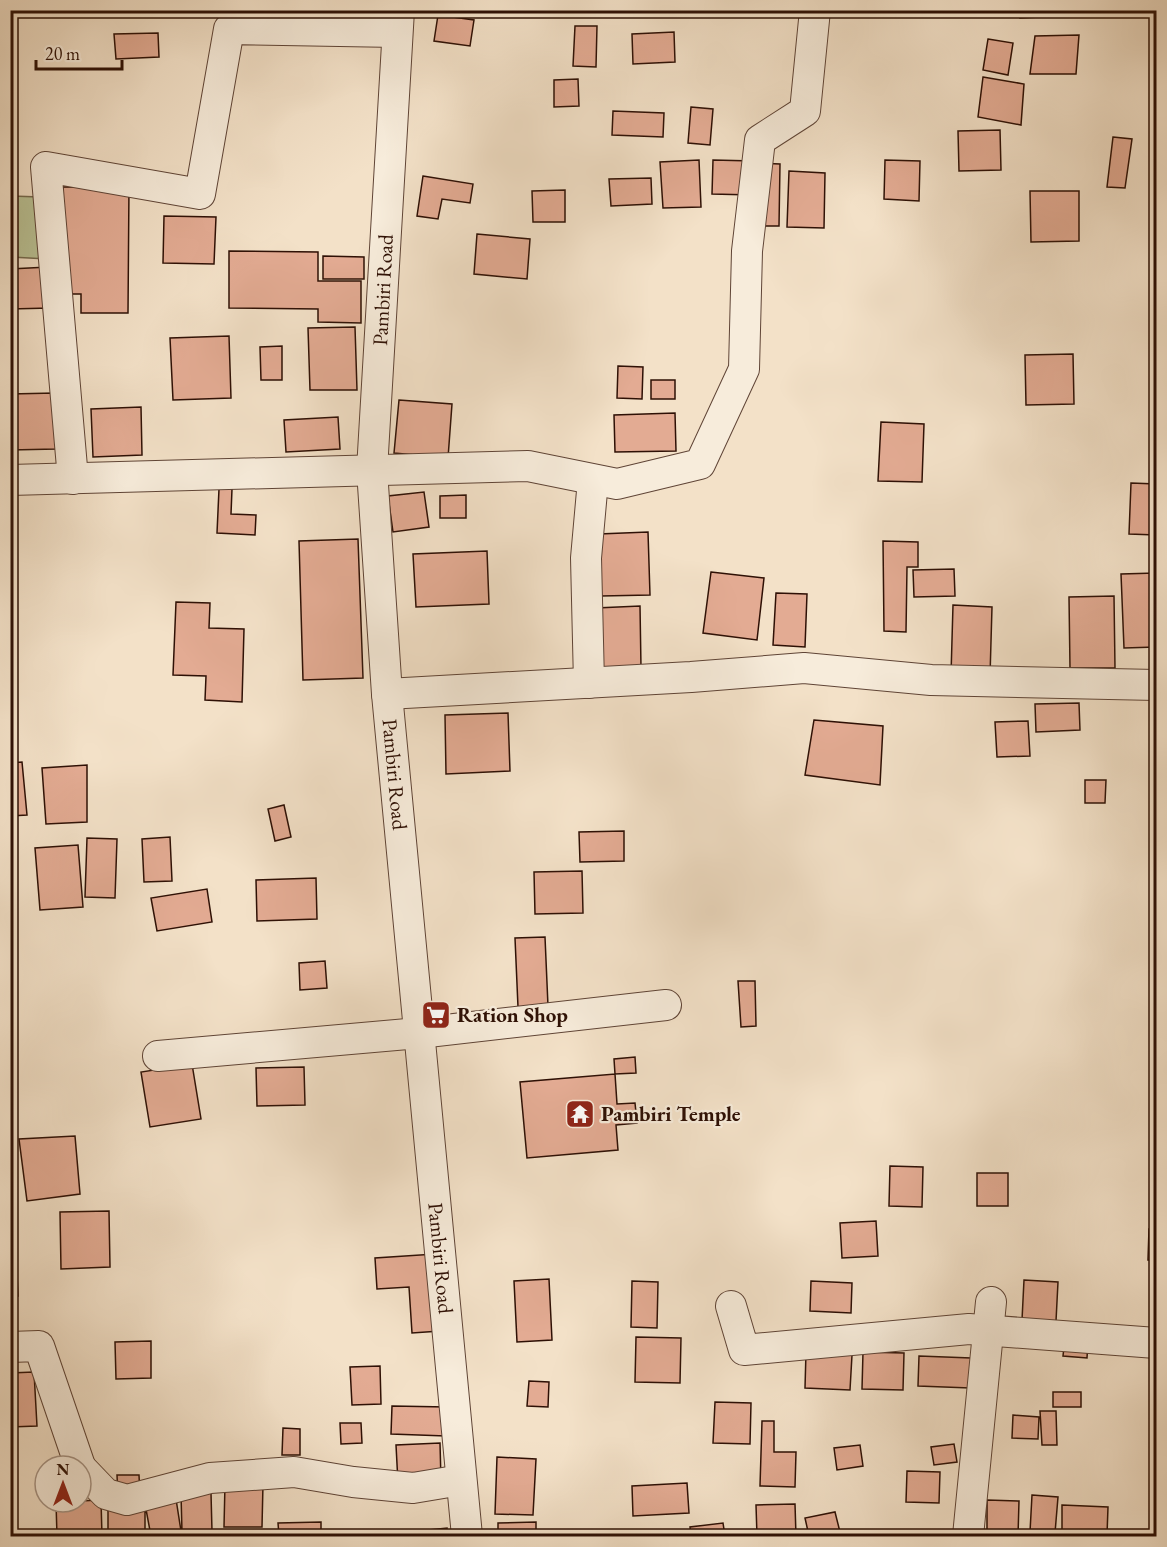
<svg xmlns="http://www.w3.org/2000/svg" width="1167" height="1547" font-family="'EB Garamond',serif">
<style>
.green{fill:#bac396;stroke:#746a4e;stroke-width:1.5}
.building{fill:#e3ab93;stroke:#2e1005;stroke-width:1.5}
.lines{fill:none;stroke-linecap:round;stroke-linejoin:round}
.minor-casing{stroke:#5f4436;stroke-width:32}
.minor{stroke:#f7ecdb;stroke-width:30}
.labels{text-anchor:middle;stroke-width:4.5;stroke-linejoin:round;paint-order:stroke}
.street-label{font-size:21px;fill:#2e1005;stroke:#f7ecdb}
.poi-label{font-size:21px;font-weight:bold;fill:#2e1005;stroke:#f7ecdb;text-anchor:start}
</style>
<rect width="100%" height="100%" fill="#f3e1c8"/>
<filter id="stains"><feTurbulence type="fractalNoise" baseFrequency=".00333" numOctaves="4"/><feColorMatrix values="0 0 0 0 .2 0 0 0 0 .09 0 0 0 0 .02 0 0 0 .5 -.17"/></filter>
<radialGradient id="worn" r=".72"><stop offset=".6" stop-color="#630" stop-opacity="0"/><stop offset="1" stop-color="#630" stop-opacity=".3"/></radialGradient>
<path class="green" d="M11,196L40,197L47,259L11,257Z"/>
<path class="building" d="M1020,10H1040V17L1020,18Z
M438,15L474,20L470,46L434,41Z
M575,26H597L596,67L573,66Z
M674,32L675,62L633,64L632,34Z
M158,33L159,57L116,59L114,34Z
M1079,35L1076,74H1030L1035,36Z
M988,39L1013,43L1008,75L983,70Z
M983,77L1024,84L1021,125L978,117Z
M10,78L15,116H10Z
M578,79L579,106L554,107V80Z
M691,107L713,109L710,145L688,143Z
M613,111L664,113L663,137L612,135Z
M1000,130L1001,170L959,171L958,131Z
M1113,137L1132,139L1125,188L1107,187Z
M10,149H13L12,193H10Z
M699,160L701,207L663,208L660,162Z
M713,160L753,161L752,195L712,194Z
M885,160L920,161L919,201L884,199Z
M759,163L780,164L779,226H758Z
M789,171L825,173L824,228L787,227Z
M423,176L473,184L470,203L442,199L438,219L417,216Z
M651,178L652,204L611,206L609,179Z
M63,187H129L128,313H81V294H63Z
M565,190V222H533L532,191Z
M1030,191H1079V241L1031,242Z
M164,216L216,217L214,264L163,263Z
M477,234L530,239L527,279L474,274Z
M229,251L318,252V281H361V323L318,322V309L229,308Z
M323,256L364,257V279H323Z
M48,267L50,308L10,309V269Z
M1153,315H1156V339H1153Z
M355,327L357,390H310L308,328Z
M229,336L231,398L173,400L170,338Z
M282,346V380H261L260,347Z
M1073,354L1074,404L1026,405L1025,355Z
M618,366L643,367L642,399L617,398Z
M651,380H675V399H651Z
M55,393L56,449L10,450V394Z
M399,400L452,404L448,458L394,453Z
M141,407L142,455L93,457L91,409Z
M675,413L676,451L615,452L614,415Z
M338,417L340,449L286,452L284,420Z
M881,422L924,424L922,482L878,481Z
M1131,483L1156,484V535L1129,534Z
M219,489H232L231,514L256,515L255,535L217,533Z
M424,492L429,527L393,532L388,496Z
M466,495V518H440V496Z
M648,532L650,595L601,596L599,534Z
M358,539L363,678L303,680L299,541Z
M883,541L918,542V567H907L906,632L884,631Z
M487,551L489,604L416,607L413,554Z
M954,569L955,596L914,597L913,570Z
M711,572L764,578L757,640L703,633Z
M1156,573V647L1124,648L1121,574Z
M776,593L807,594L805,647L773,645Z
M1114,596L1115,668H1070L1069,597Z
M176,602L210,603L209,628L244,629L242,702L205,700L206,676L173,675Z
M953,605L992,607L990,676L951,675Z
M640,606L641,668L597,669L596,608Z
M1079,703L1080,730L1036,732L1035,704Z
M508,713L510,771L446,774L445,715Z
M814,720L883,726L880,785L805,775Z
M1028,721L1030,756L997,757L995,722Z
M22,762L27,815L10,816V763Z
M87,765V822L46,824L42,768Z
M1154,774H1156V863H1155Z
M1085,780H1106L1105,803H1085Z
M284,805L291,837L275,841L268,809Z
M624,831V861L580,862L579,832Z
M170,837L172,881L144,882L142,839Z
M87,838L117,839L115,898L85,897Z
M78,845L83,907L40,910L35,848Z
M582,871L583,913L535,914L534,872Z
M316,878L317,919L257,921L256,880Z
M207,889L212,922L157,931L151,898Z
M545,937L548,1006L518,1007L515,938Z
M325,961L327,988L300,990L299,963Z
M738,981H755L756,1026L741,1027Z
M635,1057L636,1073L615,1074L614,1059Z
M192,1064L201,1119L150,1127L141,1072Z
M304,1067L305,1105L257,1106L256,1068Z
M615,1074L617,1104L635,1103L637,1123L616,1125L618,1150L527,1158L520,1082Z
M75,1136L80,1194L27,1201L19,1139Z
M890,1166L923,1167L922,1207L889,1206Z
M977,1173H1008V1206H977Z
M109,1211L110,1267L61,1269L60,1212Z
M876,1221L878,1256L842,1258L840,1223Z
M1149,1229H1156V1260H1148Z
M10,1234H15L18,1296H10Z
M435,1254L440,1331L412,1333L409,1287L377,1289L375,1258Z
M549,1279L552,1340L517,1342L514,1281Z
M1024,1280L1058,1282L1056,1321L1022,1320Z
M632,1281L658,1282L657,1328L631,1327Z
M811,1281L852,1283L851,1313L810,1311Z
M636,1337L681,1338L680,1383L635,1382Z
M1065,1338L1088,1341L1087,1358L1063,1356Z
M151,1341V1378L116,1379L115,1342Z
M806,1352L852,1355L850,1390L805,1388Z
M863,1352L904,1353L903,1390L862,1389Z
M919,1356L971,1358L970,1388L918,1386Z
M380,1366L381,1404L352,1405L350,1367Z
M34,1372L37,1426L10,1427V1373Z
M529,1381L549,1382L548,1407L527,1406Z
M1053,1392H1081V1407H1053Z
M715,1402L751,1403L750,1444L713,1443Z
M392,1406L447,1407L446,1436L391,1434Z
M1040,1411H1056L1057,1445H1042Z
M1013,1415L1039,1417L1038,1439L1012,1438Z
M762,1421H774V1452H796L795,1487L760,1486Z
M340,1423H361L362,1443L341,1444Z
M283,1428L300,1429V1455H282Z
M440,1443L441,1481L398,1483L396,1445Z
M954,1444L957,1462L934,1465L931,1447Z
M860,1445L863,1466L837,1470L834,1448Z
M497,1457L536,1459L533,1515L495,1514Z
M907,1471L940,1472L939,1503L906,1502Z
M117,1475H139L140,1496H118Z
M687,1483L689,1513L633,1516L632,1486Z
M225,1484H263L262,1527H224Z
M211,1493L212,1531L182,1532L181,1494Z
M1032,1495L1058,1497L1055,1533L1030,1532Z
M176,1499L181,1531L151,1536L145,1504Z
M101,1500L102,1536H57L56,1502Z
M987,1500L1019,1501L1018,1536H987Z
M795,1504L796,1536H757L756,1505Z
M1062,1505L1108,1507L1107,1535L1062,1532Z
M108,1506L145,1507V1536H108Z
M835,1512L841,1536H809L805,1518Z
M321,1522V1536H279L278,1523Z
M536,1522V1536H498V1523Z
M723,1523L725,1536H691L690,1527Z
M447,1528V1536H429V1530Z"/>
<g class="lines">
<g class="minor-casing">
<g id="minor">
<path id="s1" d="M399,10L372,470L387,694L467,1536"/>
<path d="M73,479L46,167L200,194L229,29L397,32"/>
<path d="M10,480L528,466L617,484L700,464L744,369L747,251L760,140L805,111L815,10"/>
<path d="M589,683L586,558L593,480"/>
<path d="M387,694L691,677L804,668L931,680L1156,685"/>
<path d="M158,1056L419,1033L666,1005"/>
<path d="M731,1306L744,1350L969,1329L1156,1343"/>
<path d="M10,1347L39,1346L80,1466"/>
<path d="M81,1468L106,1494L127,1500L210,1478L294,1472L353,1482L413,1488L461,1480"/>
<path d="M968,1536L991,1302"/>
</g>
</g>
<use href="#minor" class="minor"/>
</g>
<defs>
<g id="supermarket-square" transform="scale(1.5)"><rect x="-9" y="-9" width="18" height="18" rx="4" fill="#8f2418" stroke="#f7ecdb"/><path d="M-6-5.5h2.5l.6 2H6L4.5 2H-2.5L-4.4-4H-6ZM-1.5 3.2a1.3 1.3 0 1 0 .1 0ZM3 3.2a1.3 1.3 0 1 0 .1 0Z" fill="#fff"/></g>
<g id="temple-square" transform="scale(1.5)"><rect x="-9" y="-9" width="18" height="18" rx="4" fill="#8f2418" stroke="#f7ecdb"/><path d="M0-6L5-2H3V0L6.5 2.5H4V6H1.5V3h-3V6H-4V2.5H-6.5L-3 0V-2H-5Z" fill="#fff"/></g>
</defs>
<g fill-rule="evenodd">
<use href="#supermarket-square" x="436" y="1015"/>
<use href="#temple-square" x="580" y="1114"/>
</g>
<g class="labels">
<g class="street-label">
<text transform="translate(383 290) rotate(-87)" y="7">Pambiri Road</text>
<text dy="7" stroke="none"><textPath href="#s1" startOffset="766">Pambiri Road</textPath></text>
<text dy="7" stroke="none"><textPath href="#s1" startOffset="1252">Pambiri Road</textPath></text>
</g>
<g class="poi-label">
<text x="457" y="1022">Ration Shop</text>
<text x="601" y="1121">Pambiri Temple</text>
</g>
</g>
<rect width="1167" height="1547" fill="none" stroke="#f3e1c8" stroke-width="36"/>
<rect x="12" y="12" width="1143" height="1523" fill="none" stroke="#2e1005" stroke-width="3"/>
<rect x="18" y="18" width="1131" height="1511" fill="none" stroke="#2e1005" stroke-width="1.5"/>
<g transform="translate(63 1484)"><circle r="28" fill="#f7ecdb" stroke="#a79485" stroke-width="1.5"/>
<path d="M0-4.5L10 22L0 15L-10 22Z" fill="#8f2418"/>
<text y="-9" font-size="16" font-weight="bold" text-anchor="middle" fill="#2e1005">N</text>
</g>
<path d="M36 60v9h86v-9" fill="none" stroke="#2e1005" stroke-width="3"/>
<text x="45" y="60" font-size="18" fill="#2e1005" stroke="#f7ecdb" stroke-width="4.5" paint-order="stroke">20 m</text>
<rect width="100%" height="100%" filter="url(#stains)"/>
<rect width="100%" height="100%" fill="url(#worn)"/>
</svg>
